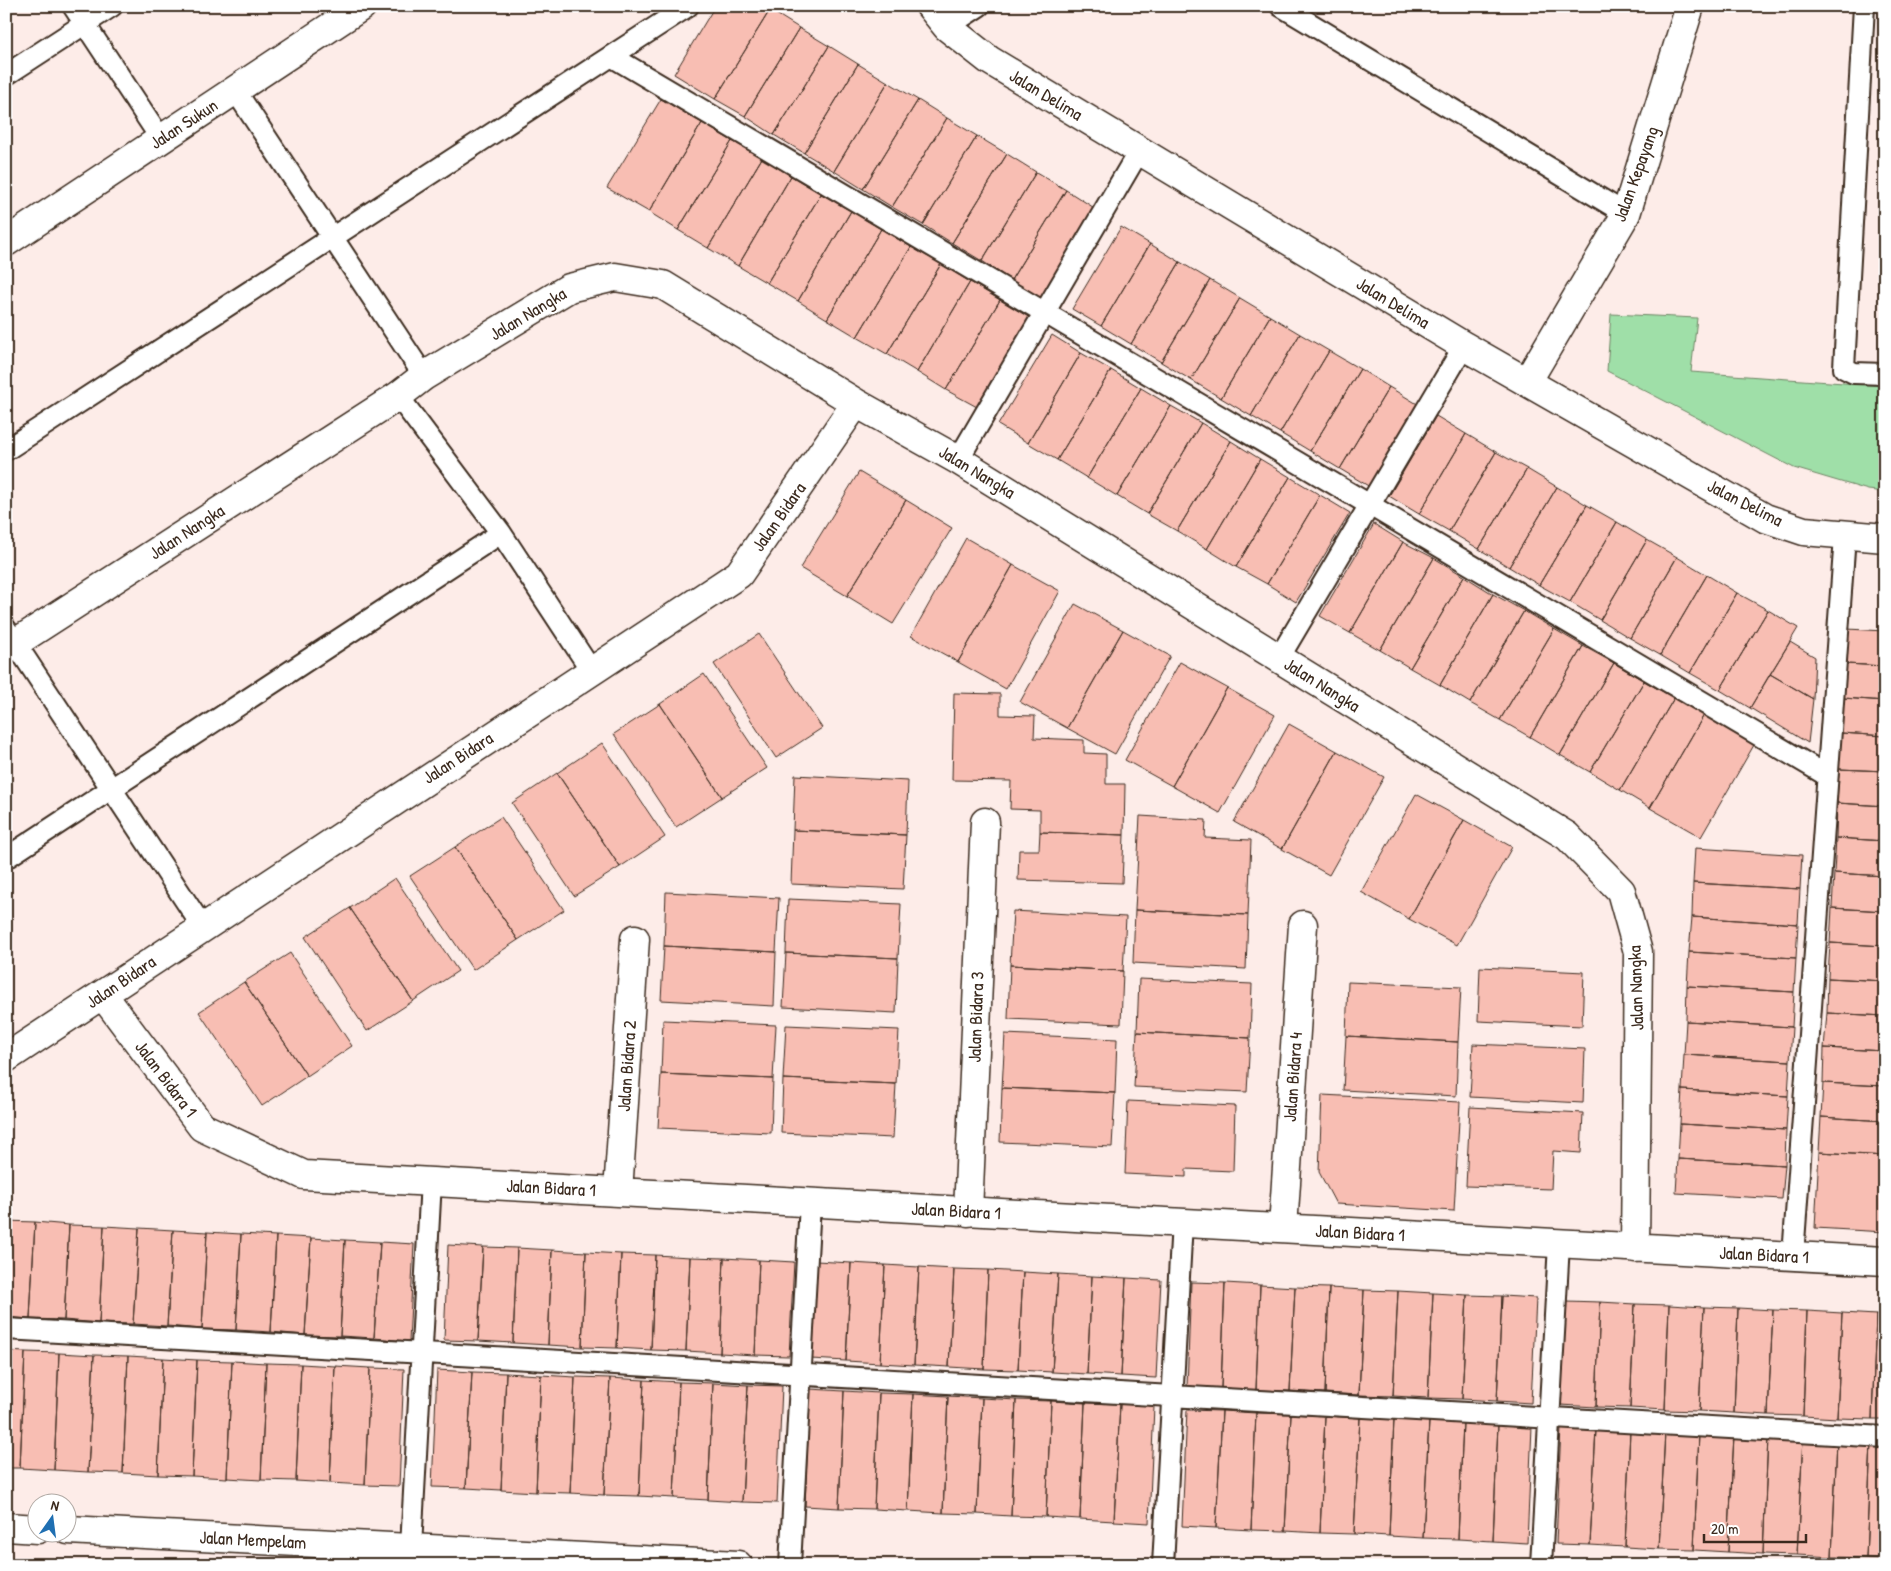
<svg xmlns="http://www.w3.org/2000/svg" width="1891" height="1571" font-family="'Patrick Hand',sans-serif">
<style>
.green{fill:#9fdfa8;stroke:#6d8463}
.building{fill:#f8beb3;stroke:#3b2a1e}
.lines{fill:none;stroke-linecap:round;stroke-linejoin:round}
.lane-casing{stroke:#3b2a1e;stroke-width:24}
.street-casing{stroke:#3b2a1e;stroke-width:31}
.secondary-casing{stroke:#3b2a1e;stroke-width:31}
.lane{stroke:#fff;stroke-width:20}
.street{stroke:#fff;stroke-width:28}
.secondary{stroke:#fff;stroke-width:28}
.labels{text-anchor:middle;stroke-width:4;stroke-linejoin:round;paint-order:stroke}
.street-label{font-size:18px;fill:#3b2a1e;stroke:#fff}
</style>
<rect width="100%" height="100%" fill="#fdece8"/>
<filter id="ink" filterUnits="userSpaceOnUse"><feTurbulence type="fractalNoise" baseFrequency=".02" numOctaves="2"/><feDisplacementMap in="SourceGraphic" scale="10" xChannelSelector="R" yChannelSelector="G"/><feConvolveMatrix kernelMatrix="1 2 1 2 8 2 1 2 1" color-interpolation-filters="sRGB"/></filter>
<g filter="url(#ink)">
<path class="green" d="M1611,314L1697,318L1691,372L1885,386V492L1868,490L1794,468L1607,371Z"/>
<path class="building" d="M715,6H764L770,10L715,99L674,74Z
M770,10L799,28L745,116L715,99Z
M799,28L829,46L774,135L745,116Z
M829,46L858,64L804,153L774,135Z
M858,64L888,82L834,171L804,153Z
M888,82L918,100L863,189L834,171Z
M661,99L702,123L649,212L607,188Z
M918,100L947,118L892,207L863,189Z
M947,118L977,136L923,225L892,207Z
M702,123L732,141L678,230L649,212Z
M977,136L1007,154L952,243L923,225Z
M732,141L762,158L708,248L678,230Z
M1007,154L1036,172L982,261L952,243Z
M762,158L791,176L738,266L708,248Z
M1036,172L1066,190L1011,280L982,261Z
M791,176L821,194L767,283L738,266Z
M1066,190L1096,209L1041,298L1011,280Z
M821,194L851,211L798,301L767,283Z
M851,211L881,229L827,319L798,301Z
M1121,227L1150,244L1101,326L1072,309Z
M881,229L911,247L857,337L827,319Z
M1150,244L1180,262L1131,344L1101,326Z
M911,247L941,264L887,354L857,337Z
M1180,262L1210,280L1161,362L1131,344Z
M941,264L970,282L917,372L887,354Z
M1210,280L1240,298L1191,380L1161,362Z
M970,282L1000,300L946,390L917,372Z
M1240,298L1270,316L1221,398L1191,380Z
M1000,300L1030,318L977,407L946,390Z
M1270,316L1300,334L1251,416L1221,398Z
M1300,334L1329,351L1280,433L1251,416Z
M1052,335L1081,353L1028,443L998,425Z
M1329,351L1360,369L1310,451L1280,433Z
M1081,353L1111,370L1057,460L1028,443Z
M1360,369L1389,387L1340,469L1310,451Z
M1111,370L1141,388L1087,478L1057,460Z
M1389,387L1419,405L1370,487L1340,469Z
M1141,388L1171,406L1117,496L1087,478Z
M1171,406L1201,423L1147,514L1117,496Z
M1436,416L1466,434L1419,514L1389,496Z
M1201,423L1231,441L1177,531L1147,514Z
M1466,434L1496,452L1449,531L1419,514Z
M1231,441L1260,459L1207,549L1177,531Z
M1496,452L1527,469L1479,549L1449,531Z
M1260,459L1290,477L1236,567L1207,549Z
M1527,469L1557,487L1509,567L1479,549Z
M859,472L906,500L847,596L800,568Z
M1290,477L1320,495L1267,584L1236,567Z
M1557,487L1587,505L1539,585L1509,567Z
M1320,495L1350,513L1296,602L1267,584Z
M906,500L952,528L893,624L847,596Z
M1587,505L1617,522L1570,602L1539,585Z
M1617,522L1647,540L1600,620L1570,602Z
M1374,524L1403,542L1350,633L1320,616Z
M966,538L1013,565L958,662L911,636Z
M1647,540L1677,557L1630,638L1600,620Z
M1403,542L1434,558L1380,650L1350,633Z
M1677,557L1707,575L1660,655L1630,638Z
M1434,558L1464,576L1410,668L1380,650Z
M1013,565L1060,591L1006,689L958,662Z
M1707,575L1737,593L1690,673L1660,655Z
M1464,576L1493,594L1440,685L1410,668Z
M1737,593L1768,610L1720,690L1690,673Z
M1493,594L1524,611L1470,703L1440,685Z
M1075,604L1123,630L1067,728L1020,702Z
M1768,610L1798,628L1750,708L1720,690Z
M1524,611L1554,629L1500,720L1470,703Z
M1554,629L1583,646L1530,737L1500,720Z
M1847,629L1885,631V666L1845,664Z
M1123,630L1170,656L1115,754L1067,728Z
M759,634L822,728L776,758L714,664Z
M1790,642L1815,657L1813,699L1770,674Z
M1583,646L1614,663L1560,755L1530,737Z
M1180,662L1227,688L1172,786L1125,760Z
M1614,663L1644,681L1590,772L1560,755Z
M1845,664L1885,666V701L1843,698Z
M704,674L767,768L722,797L660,704Z
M1770,674L1813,699L1808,743L1750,708Z
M1644,681L1674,698L1620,790L1590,772Z
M1227,688L1275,715L1220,813L1172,786Z
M954,693L1000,694V715L1035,716L1034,738L1084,740V753L1106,754V784H1125L1124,835L1040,832V810L1010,809L1011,781L952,780Z
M1674,698L1704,715L1650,808L1620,790Z
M1843,698L1885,701V736L1841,733Z
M660,704L722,797L676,827L614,734Z
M1704,715L1754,745L1701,837L1650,808Z
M1289,724L1337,751L1282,849L1234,822Z
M1841,733L1885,736V771L1839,769Z
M602,743L665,837L620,867L557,773Z
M1337,751L1384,777L1329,875L1282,849Z
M1839,769L1885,771V806L1837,803Z
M557,773L620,867L574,896L512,803Z
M795,775L908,781L906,835L793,830Z
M1416,794L1464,820L1409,919L1361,892Z
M1837,803L1885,806V841L1836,838Z
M1140,816L1206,820L1205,838L1251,840L1248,915L1135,910Z
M501,817L564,910L518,940L455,847Z
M1464,820L1512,847L1457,945L1409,919Z
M793,830L906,835L903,889L791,884Z
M1040,832L1124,835L1122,883L1018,880L1019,850H1039Z
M1836,838L1885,841V876L1834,873Z
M455,847L518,940L473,970L410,876Z
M1695,848L1802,855L1800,889L1693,883Z
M1834,873L1885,876V911L1832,908Z
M395,878L458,971L413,1001L350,908Z
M1693,883L1800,889L1798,924L1692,917Z
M666,892L779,898L776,952L664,946Z
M788,899L901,904L898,958L786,953Z
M350,908L413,1001L367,1031L305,937Z
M1832,908L1885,911V946L1830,943Z
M1135,910L1248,915L1246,969L1133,963Z
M1013,911L1126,917L1123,971L1010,965Z
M1692,917L1798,924L1796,958L1689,952Z
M1830,943L1885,946V981L1828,978Z
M664,946L776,952L774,1006L661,1000Z
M1689,952L1796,958L1794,992L1687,986Z
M290,953L352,1046L307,1076L244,982Z
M786,953L898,958L896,1013L783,1007Z
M1010,965L1123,971L1121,1024L1008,1019Z
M1480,967L1584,972L1582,1026L1478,1021Z
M1828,978L1885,981V1016L1827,1013Z
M1139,979L1252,984L1250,1038L1137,1032Z
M244,982L307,1076L262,1106L199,1012Z
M1348,982L1461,987L1458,1042L1346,1036Z
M1687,986L1794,992L1792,1027L1686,1021Z
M1827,1013L1885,1016V1051L1824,1048Z
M663,1020L776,1025L773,1079L661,1074Z
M1686,1021L1792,1027L1790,1061L1684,1055Z
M786,1025L899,1030L896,1084L783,1079Z
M1137,1032L1250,1038L1247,1092L1134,1087Z
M1005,1034L1117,1039L1115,1093L1002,1088Z
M1346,1036L1458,1042L1456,1096L1343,1090Z
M1473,1044L1585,1049L1583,1103L1470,1097Z
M1824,1048L1885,1051V1086L1823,1083Z
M1684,1055L1790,1061L1788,1096L1682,1090Z
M661,1074L773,1079L771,1133L658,1128Z
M783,1079L896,1084L893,1138L781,1133Z
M1823,1083L1885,1086V1121L1821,1117Z
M1002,1088L1115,1093L1112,1147L1000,1142Z
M1682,1090L1788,1096L1786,1130L1680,1124Z
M1322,1095L1460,1102L1454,1211L1336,1204L1319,1172Z
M1128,1101L1235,1106L1233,1171L1186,1169V1177L1125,1174Z
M1470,1107L1583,1113L1581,1153L1553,1151L1551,1189L1466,1186Z
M1821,1117L1885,1121V1156L1819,1152Z
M1680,1124L1786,1130L1785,1165L1678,1159Z
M1819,1152L1885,1156V1232L1815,1228Z
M1678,1159L1785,1165L1782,1199L1676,1193Z
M6,1221L35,1222L30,1319L6,1317Z
M35,1222L69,1225L64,1320L30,1319Z
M69,1225L104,1226L99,1323L64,1320Z
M104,1226L139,1228L133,1324L99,1323Z
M139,1228L173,1230L167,1326L133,1324Z
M173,1230L207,1232L202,1329L167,1326Z
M207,1232L241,1234L236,1330L202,1329Z
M241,1234L276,1236L271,1332L236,1330Z
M276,1236L311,1238L305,1335L271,1332Z
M311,1238L345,1240L340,1336L305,1335Z
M345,1240L380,1242L374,1338L340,1336Z
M380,1242L414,1244L409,1341L374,1338Z
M448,1245L483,1247L478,1341L444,1340Z
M483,1247L517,1248L513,1343L478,1341Z
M517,1248L552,1250L548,1345L513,1343Z
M552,1250L586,1252L582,1347L548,1345Z
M586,1252L621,1254L617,1348L582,1347Z
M621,1254L655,1255L651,1350L617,1348Z
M655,1255L690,1257L686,1351L651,1350Z
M690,1257L724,1258L720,1353L686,1351Z
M724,1258L759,1260L755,1355L720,1353Z
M759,1260L794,1262L789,1356L755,1355Z
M816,1261L851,1263L846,1361L811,1359Z
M851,1263L885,1265L880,1363L846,1361Z
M885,1265L919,1267L914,1365L880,1363Z
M919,1267L954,1269L949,1367L914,1365Z
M954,1269L988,1270L984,1369L949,1367Z
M988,1270L1023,1272L1018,1370L984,1369Z
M1023,1272L1058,1274L1052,1372L1018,1370Z
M1058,1274L1092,1276L1087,1374L1052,1372Z
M1092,1276L1126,1278L1121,1376L1087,1374Z
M1126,1278L1161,1280L1156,1378L1121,1376Z
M1191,1282L1225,1283L1221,1388L1187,1387Z
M1225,1283L1260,1285L1256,1390L1221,1388Z
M1260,1285L1295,1287L1290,1391L1256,1390Z
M1295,1287L1329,1288L1325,1393L1290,1391Z
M1329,1288L1364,1290L1359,1395L1325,1393Z
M1364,1290L1398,1291L1393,1396L1359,1395Z
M1398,1291L1433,1293L1428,1398L1393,1396Z
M1433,1293L1467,1295L1462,1399L1428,1398Z
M1467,1295L1502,1296L1497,1401L1462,1399Z
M1502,1296L1536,1298L1531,1403L1497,1401Z
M1566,1301L1600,1302L1596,1407L1561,1405Z
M1600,1302L1635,1304L1630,1408L1596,1407Z
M1635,1304L1669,1305L1665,1410L1630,1408Z
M1669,1305L1704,1307L1699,1411L1665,1410Z
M1704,1307L1738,1308L1734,1413L1699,1411Z
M1738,1308L1773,1310L1768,1415L1734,1413Z
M1773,1310L1807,1311L1803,1416L1768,1415Z
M1807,1311L1842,1313L1837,1418L1803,1416Z
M1842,1313L1876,1315L1872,1419L1837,1418Z
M1876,1315H1885V1419H1872Z
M6,1351L25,1352L20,1468H6Z
M25,1352L59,1353L54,1470L20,1468Z
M59,1353L94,1355L88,1472L54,1470Z
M94,1355L128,1356L123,1473L88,1472Z
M128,1356L163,1358L158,1475L123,1473Z
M163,1358L197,1360L192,1476L158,1475Z
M197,1360L232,1361L227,1478L192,1476Z
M232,1361L266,1363L261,1480L227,1478Z
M266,1363L301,1364L296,1481L261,1480Z
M301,1364L335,1366L330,1483L296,1481Z
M335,1366L370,1368L365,1485L330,1483Z
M370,1368L404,1369L399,1486L365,1485Z
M437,1370L472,1372L466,1488L432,1487Z
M472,1372L506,1373L501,1490L466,1488Z
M506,1373L541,1375L536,1492L501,1490Z
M541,1375L575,1377L570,1493L536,1492Z
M575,1377L610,1378L604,1495L570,1493Z
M610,1378L644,1380L639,1496L604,1495Z
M644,1380L679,1382L674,1498L639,1496Z
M679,1382L713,1383L708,1500L674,1498Z
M713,1383L748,1385L742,1502L708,1500Z
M748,1385L782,1386L777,1503L742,1502Z
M810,1389L844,1391L839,1508L805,1506Z
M844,1391L879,1393L874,1509L839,1508Z
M879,1393L913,1394L908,1511L874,1509Z
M913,1394L948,1396L943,1513L908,1511Z
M948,1396L982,1398L977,1514L943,1513Z
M982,1398L1016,1400L1011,1516L977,1514Z
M1016,1400L1051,1401L1046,1517L1011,1516Z
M1051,1401L1085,1403L1080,1519L1046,1517Z
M1085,1403L1120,1404L1114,1521L1080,1519Z
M1120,1404L1154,1406L1149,1523L1114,1521Z
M1187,1410L1222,1411L1216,1528L1182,1526Z
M1222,1411L1256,1413L1251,1530L1216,1528Z
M1256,1413L1291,1414L1285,1531L1251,1530Z
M1291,1414L1325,1416L1320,1533L1285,1531Z
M1325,1416L1360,1418L1354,1534L1320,1533Z
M1360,1418L1394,1419L1389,1536L1354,1534Z
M1394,1419L1429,1421L1423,1538L1389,1536Z
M1429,1421L1463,1422L1458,1539L1423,1538Z
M1463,1422L1498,1424L1493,1541L1458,1539Z
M1498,1424L1532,1426L1527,1543L1493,1541Z
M1561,1427L1596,1429L1590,1545L1556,1544Z
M1596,1429L1630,1430L1625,1547L1590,1545Z
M1630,1430L1665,1432L1659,1549L1625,1547Z
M1665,1432L1699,1433L1694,1550L1659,1549Z
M1699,1433L1734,1435L1728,1552L1694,1550Z
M1734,1435L1768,1437L1763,1554L1728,1552Z
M1768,1437L1803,1438L1797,1555L1763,1554Z
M1803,1438L1837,1440L1832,1557L1797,1555Z
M1837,1440L1871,1442L1866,1558L1832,1557Z
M1871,1442H1885V1559L1866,1558Z"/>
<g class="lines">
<g class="lane-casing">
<path id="lane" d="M73,6L161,139
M1281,6L1626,214
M1864,6L1844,368L1854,373L1885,374
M947,27L979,6
M611,56L1826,775
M6,75L112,6
M235,90L424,376
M398,396L501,533L591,670
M6,450L688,6
M958,460L1139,151
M6,629L202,926
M1279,658L1464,346
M6,858L501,533
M1793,1256L1845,536
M6,1329L1885,1437
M411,1547L431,1181
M366,1565L367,1546
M790,1565L810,1203
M1163,1565L1182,1222
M1541,1565L1559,1244"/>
</g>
<g class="street-casing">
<path id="street" d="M6,242L362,6
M1527,382L1626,214L1690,6
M6,649L398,396L424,376L569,288L615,277L663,285L856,403L958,460L1567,836L1621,891L1638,952L1635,1248
M103,995L202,1127L304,1175L1885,1261
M6,1058L739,574L856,403
M618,1192L635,939
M968,1212L985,822
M1283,1228L1303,925
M6,1527L38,1529
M68,1530L738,1565"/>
</g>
<g class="secondary-casing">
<path id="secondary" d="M930,6L947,27L989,60L1464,346L1765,518L1804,531L1885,538"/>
</g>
<use href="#lane" class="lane"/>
<use href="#street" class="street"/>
<use href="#secondary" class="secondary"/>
</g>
</g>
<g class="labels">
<g class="street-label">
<text transform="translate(1046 95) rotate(31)" y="6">Jalan Delima</text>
<text transform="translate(184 124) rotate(-33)" y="6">Jalan Sukun</text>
<text transform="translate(1636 174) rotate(-70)" y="6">Jalan Kepayang</text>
<text transform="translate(1393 303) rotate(31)" y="6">Jalan Delima</text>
<text transform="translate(528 314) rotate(-31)" y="6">Jalan Nangka</text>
<text transform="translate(977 472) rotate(31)" y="6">Jalan Nangka</text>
<text transform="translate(1745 503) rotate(27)" y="6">Jalan Delima</text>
<text transform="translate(779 517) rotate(-55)" y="6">Jalan Bidara</text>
<text transform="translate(187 532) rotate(-33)" y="6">Jalan Nangka</text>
<text transform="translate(1322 685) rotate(32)" y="6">Jalan Nangka</text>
<text transform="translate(458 758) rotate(-33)" y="6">Jalan Bidara</text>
<text transform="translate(121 982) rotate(-34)" y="6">Jalan Bidara</text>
<text transform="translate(1636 988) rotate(-92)" y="6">Jalan Nangka</text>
<text transform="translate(976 1017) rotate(-88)" y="6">Jalan Bidara 3</text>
<text transform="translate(627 1066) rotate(-86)" y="6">Jalan Bidara 2</text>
<text transform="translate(1293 1077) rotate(-86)" y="6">Jalan Bidara 4</text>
<text transform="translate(166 1079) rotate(53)" y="6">Jalan Bidara 1</text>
<text transform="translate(551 1188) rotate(3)" y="6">Jalan Bidara 1</text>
<text transform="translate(956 1211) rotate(3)" y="6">Jalan Bidara 1</text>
<text transform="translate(1360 1233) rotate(3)" y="6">Jalan Bidara 1</text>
<text transform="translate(1764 1255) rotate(3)" y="6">Jalan Bidara 1</text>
<text transform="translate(253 1540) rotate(3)" y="6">Jalan Mempelam</text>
</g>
</g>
<rect width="1891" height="1571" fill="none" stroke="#fff" stroke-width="25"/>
<rect x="12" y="12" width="1866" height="1546" fill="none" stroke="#3b2a1e" stroke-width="2" filter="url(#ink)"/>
<g transform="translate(52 1518) rotate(14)"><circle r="24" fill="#ffffff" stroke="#b1aaa5"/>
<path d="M0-4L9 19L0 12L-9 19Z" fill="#1f6fb2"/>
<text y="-8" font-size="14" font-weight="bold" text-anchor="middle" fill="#3b2a1e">N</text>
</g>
<path d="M1704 1534v8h102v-8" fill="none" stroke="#3b2a1e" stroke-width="2.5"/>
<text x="1711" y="1534" font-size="15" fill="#3b2a1e" stroke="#ffffff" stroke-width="4" paint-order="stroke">20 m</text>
</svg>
